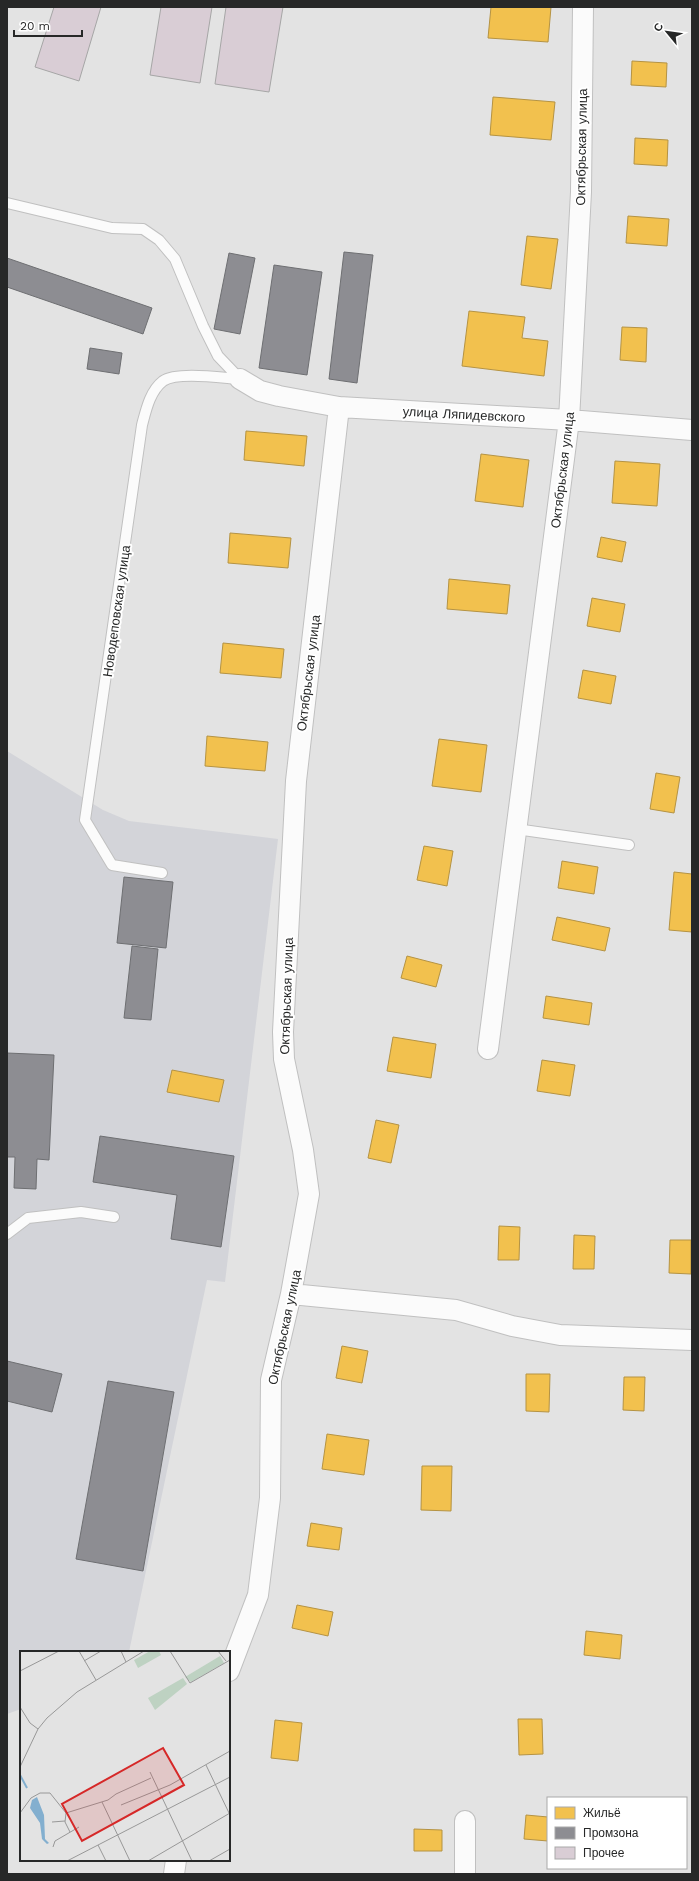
<svg xmlns="http://www.w3.org/2000/svg" width="699" height="1881" font-family="'Work Sans',sans-serif">
<style>
.built{fill:#d3d4d9}
.homes{fill:#f2c14e;stroke:#b59343}
.industry{fill:#8d8d92;stroke:#6e6f72}
.building{fill:#d9cdd5;stroke:#a6a6a6}
.lines{fill:none;stroke-linecap:round;stroke-linejoin:round}
.lane-casing{stroke:#c0c0c0;stroke-width:12}
.street-casing{stroke:#c0c0c0;stroke-width:22}
.lane{stroke:#fbfbfb;stroke-width:10}
.street{stroke:#fbfbfb;stroke-width:20}
.labels{text-anchor:middle;stroke-width:4;stroke-linejoin:round;paint-order:stroke}
.street-label{font-size:13px;fill:#272828;stroke:#fff}
.inset-river{fill:none;stroke:#83afcf;stroke-width:2}
.inset-road{fill:none;stroke:#989898;stroke-width:1}
.view{fill:#d62828;fill-opacity:0.15;stroke:#d62828;stroke-width:2}
.inset-edge{fill:none;stroke:#272828;stroke-width:2}
</style>
<rect width="100%" height="100%" fill="#e3e3e3"/>
<path class="built" d="M7,751L103,810L129,821L278,839L225,1282L207,1280L129,1652H21V1709L7,1714Z"/>
<path class="homes" d="M491,7H551L548,42L488,38Z
M632,61L667,63L666,87L631,85Z
M493,97L555,102L551,140L490,135Z
M635,138L668,140L667,166L634,164Z
M628,216L669,219L667,246L626,243Z
M527,236L558,239L551,289L521,285Z
M469,311L525,317L522,338L548,341L544,376L462,366Z
M622,327L647,328L646,362L620,360Z
M246,431L307,436L304,466L244,460Z
M481,454L529,460L523,507L475,501Z
M615,461L660,464L657,506L612,503Z
M230,533L291,538L288,568L228,563Z
M601,537L626,542L622,562L597,557Z
M449,579L510,585L507,614L447,609Z
M592,598L625,604L620,632L587,626Z
M223,643L284,649L281,678L220,673Z
M583,670L616,676L611,704L578,698Z
M207,736L268,742L265,771L205,766Z
M439,739L487,745L481,792L432,786Z
M656,773L680,777L674,813L650,809Z
M424,846L453,851L447,886L417,880Z
M562,861L598,867L594,894L558,888Z
M674,872L692,874V932L669,930Z
M557,917L610,928L605,951L552,940Z
M407,956L442,965L436,987L401,978Z
M546,996L592,1003L589,1025L543,1018Z
M393,1037L436,1044L431,1078L387,1071Z
M542,1060L575,1065L570,1096L537,1091Z
M172,1070L224,1080L219,1102L167,1092Z
M376,1120L399,1125L391,1163L368,1158Z
M499,1226L520,1227L519,1260H498Z
M574,1235L595,1236L594,1269H573Z
M670,1240H691V1274L669,1273Z
M342,1346L368,1351L362,1383L336,1378Z
M526,1374H550L549,1412L526,1411Z
M624,1377H645L644,1411L623,1410Z
M327,1434L369,1440L364,1475L322,1469Z
M422,1466H452L451,1511L421,1510Z
M311,1523L342,1528L339,1550L307,1546Z
M297,1605L333,1612L328,1636L292,1628Z
M586,1631L622,1635L620,1659L584,1655Z
M518,1719H542L543,1754L519,1755Z
M275,1720L302,1723L298,1761L271,1758Z
M526,1815L548,1817V1841L524,1839Z
M414,1829L442,1830V1851H414Z"/>
<path class="industry" d="M344,252L373,255L357,383L329,379Z
M229,253L255,258L240,334L214,329Z
M7,258L152,308L143,334L7,287Z
M274,265L322,272L307,375L259,368Z
M90,348L122,353L119,374L87,369Z
M124,877L173,882L166,948L117,943Z
M132,946L158,949L151,1020L124,1018Z
M7,1053L54,1055L49,1160L37,1159L36,1189L14,1188L15,1157H7Z
M100,1136L234,1156L221,1247L171,1239L177,1195L93,1182Z
M7,1361L62,1374L52,1412L7,1401Z
M108,1381L174,1392L143,1571L76,1559Z"/>
<path class="building" d="M54,7H101L79,81L35,67Z
M161,7H212L200,83L150,75Z
M226,7H283L269,92L215,84Z"/>
<g class="lines">
<g class="lane-casing">
<path id="lane" d="M7,203L112,228L143,229L159,240L175,259L203,326L218,356L240,379
M516,829L629,845
M162,873L112,865L85,820L142,425C146,410 150,391 163,381C177,371 223,378 240,379
M7,1234L28,1218L81,1212L114,1217"/>
</g>
<g class="street-casing">
<path id="street" d="M240,379L260,391L279,396L339,407L569,420L692,430
M488,1049L569,420L581,192L583,7
M291,1294L456,1310L512,1326L560,1335L692,1340
M229,1671L258,1595L270,1498L271,1380L291,1294L309,1194L303,1150L284,1059L283,1032L296,781L339,407
M174,1874L176,1860
M465,1874V1821"/>
</g>
<use href="#lane" class="lane"/>
<use href="#street" class="street"/>
</g>
<g class="labels">
<g class="street-label">
<text transform="translate(581 147) rotate(-89)" y="5">Октябрьская улица</text>
<text transform="translate(464 414) rotate(3)" y="5">улица Ляпидевского</text>
<text transform="translate(562 470) rotate(-83)" y="5">Октябрьская улица</text>
<text transform="translate(116 611) rotate(-82)" y="5">Новодеповская улица</text>
<text transform="translate(308 673) rotate(-83)" y="5">Октябрьская улица</text>
<text transform="translate(286 996) rotate(-88)" y="5">Октябрьская улица</text>
<text transform="translate(284 1327) rotate(-78)" y="5">Октябрьская улица</text>
</g>
</g>
<g transform="translate(20 1651)">
<rect width="210" height="210" fill="#e3e3e3"/>
<path d="M130,0H139L141,4L118,17L114,9ZM200,5L204,12L171,31L165,26ZM163,27L167,33L135,59L128,47Z" fill="#bed2c2"/>
<path d="M17,146L24,164L25,188L29,192L27,193L22,188L20,172L10,157L12,149Z" fill="#83afcf"/>
<path class="inset-river" d="M0,124L7,137"/>
<path class="inset-road" d="M59,0L76,29M101,0L106,11M150,0L170,32L210,9M198,0L206,10M64,10L81,0M0,20L39,0M0,56L10,72L18,78M186,114L210,164M0,116L18,78L27,67L57,41L124,0M130,121L172,210M82,151L110,210M101,154L150,134L210,100M0,162L11,147L20,142H30L46,162L45,171L50,181M46,162L88,149L96,143L131,127M32,171L45,170M78,194L86,210M33,196L35,190L59,176M47,210L210,126M128,210L210,162M189,210L210,198"/>
<path class="view" d="M143,97L164,134L62,190L42,153Z"/>
<rect width="210" height="210" class="inset-edge"/>
</g>
<rect width="699" height="1881" fill="none" stroke="#272828" stroke-width="16"/>
<rect x="547" y="1797" width="140" height="72" fill="#ffffff" stroke="#a9a9a9"/>
<rect x="555" y="1807" width="20" height="12" fill="#f2c14e" stroke="#a9a9a9"/>
<text x="583" y="1817" font-size="12" fill="#272828">Жильё</text>
<rect x="555" y="1827" width="20" height="12" fill="#8d8d92" stroke="#a9a9a9"/>
<text x="583" y="1837" font-size="12" fill="#272828">Промзона</text>
<rect x="555" y="1847" width="20" height="12" fill="#d9cdd5" stroke="#a9a9a9"/>
<text x="583" y="1857" font-size="12" fill="#272828">Прочее</text>
<g transform="translate(667 32) rotate(299)" stroke="#ffffff" stroke-width="3" paint-order="stroke">
<path d="M0-3L7 15L0 10L-7 15Z" fill="#272828"/>
<text y="-6" font-size="11" font-weight="bold" text-anchor="middle" fill="#272828">С</text>
</g>
<path d="M14 30v6h68v-6" fill="none" stroke="#272828" stroke-width="2"/>
<text x="20" y="30" font-size="12" fill="#272828" stroke="#ffffff" stroke-width="3" paint-order="stroke">20 m</text>
</svg>
